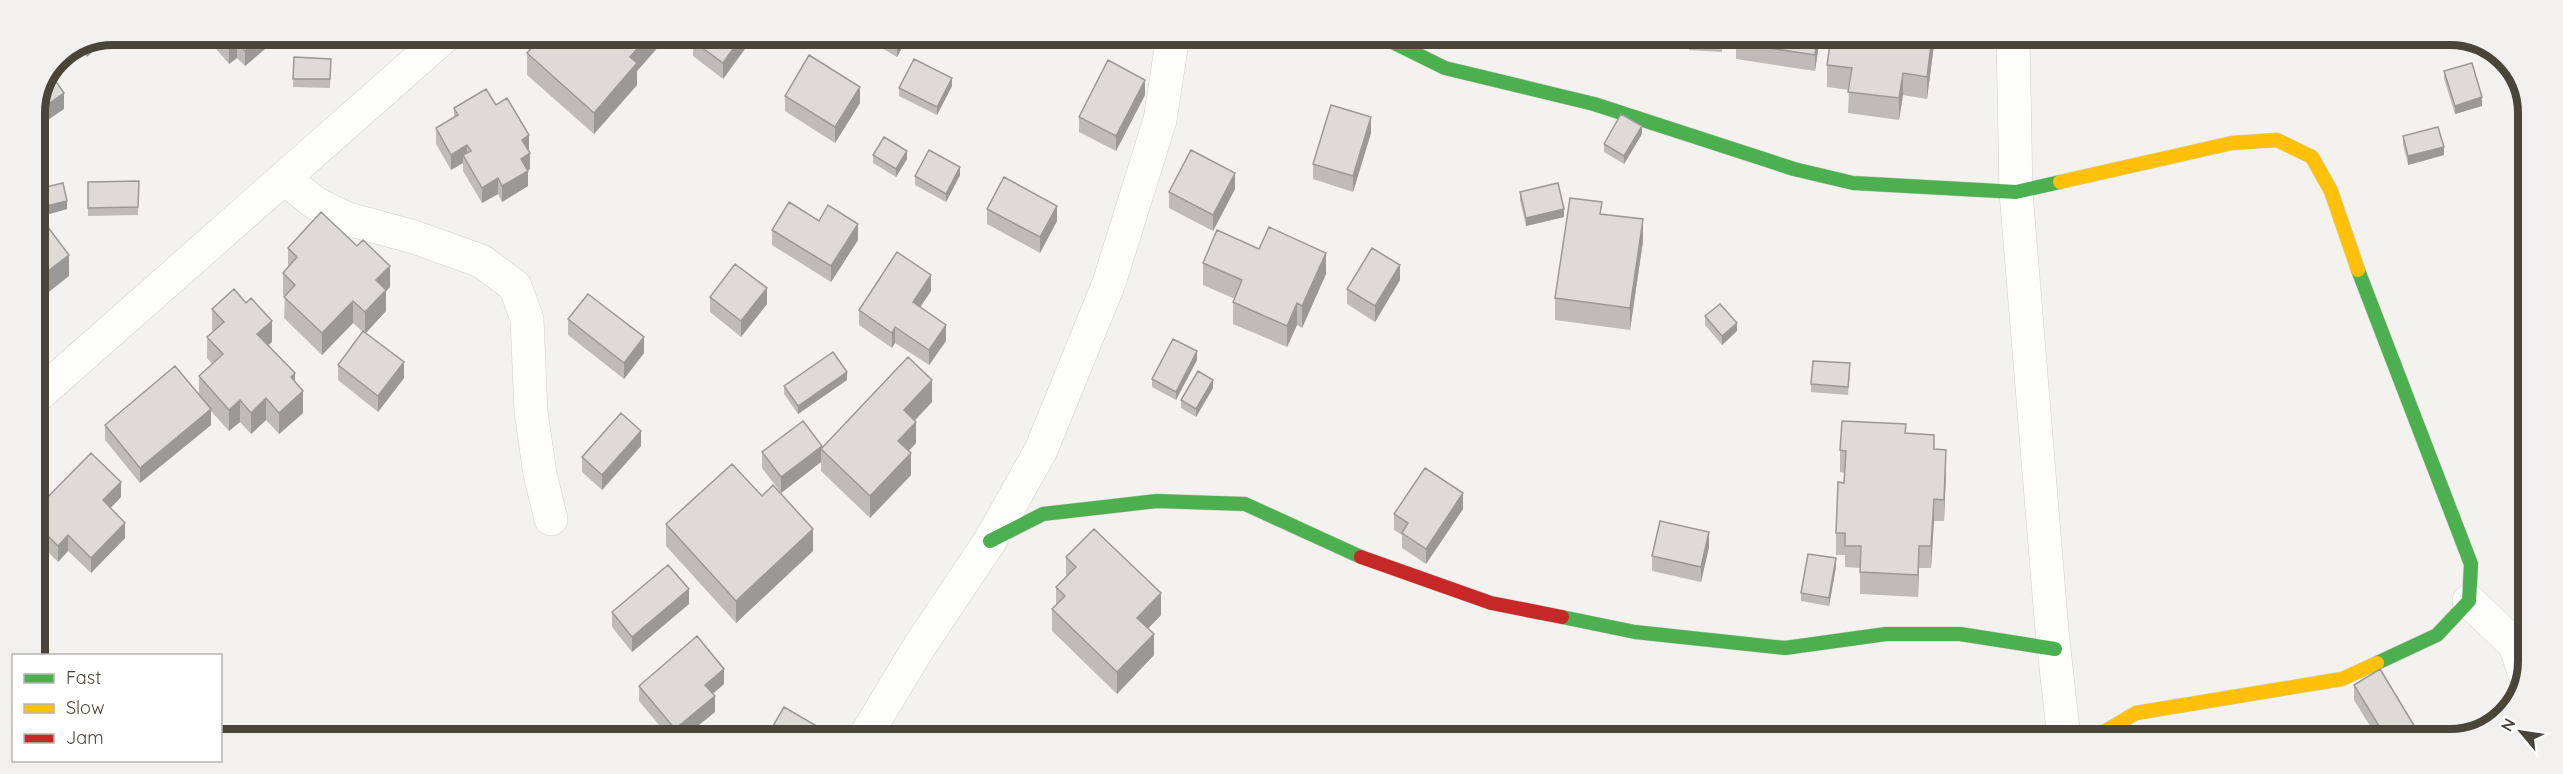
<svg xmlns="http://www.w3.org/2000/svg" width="2563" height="774" font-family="Quicksand,sans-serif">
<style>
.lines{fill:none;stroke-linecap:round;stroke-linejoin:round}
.street-casing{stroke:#d2d0cb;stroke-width:34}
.fast-casing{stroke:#d3cfc5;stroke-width:15}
.slow-casing{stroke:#d3cfc5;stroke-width:15}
.jam-casing{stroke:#d3cfc5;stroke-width:15}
.street{stroke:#fdfdfc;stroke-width:33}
.fast{stroke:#4caf50;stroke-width:14}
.slow{stroke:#ffc107;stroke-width:14}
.jam{stroke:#c62828;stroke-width:14}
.wall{fill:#bfbcb8}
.shaded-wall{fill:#9b9996}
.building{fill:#dedbd6;stroke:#9b9996;stroke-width:1.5}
.rim{fill:none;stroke:#4b4439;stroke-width:8}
</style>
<rect width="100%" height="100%" fill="#f4f2ee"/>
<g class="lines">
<g class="street-casing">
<path id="street" d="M2013,37L2016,192L2052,631L2064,739
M284,178L315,203L348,219L414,237L481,261L515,286L527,319L531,412L540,474L551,519
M35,398L446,35
M2469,601L2515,645L2526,678
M864,738L919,647L990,541L1041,450L1109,283L1160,120L1173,36"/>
</g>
<g class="fast-casing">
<path id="fast" d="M1380,36L1445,68L1594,104L1794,169L1853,183L2016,192L2060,182
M2358,270L2471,564L2469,601L2437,635L2377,663
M990,541L1043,514L1157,501L1245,504L1361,557
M1562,617L1635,632L1785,648L1886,634H1960L2055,649"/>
</g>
<g class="slow-casing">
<path id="slow" d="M2060,182L2232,143L2277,140L2312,157L2331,191L2358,270
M2092,739L2136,713L2342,679L2377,663"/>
</g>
<g class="jam-casing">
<path id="jam" d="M1361,557L1491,603L1562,617"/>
</g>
<use href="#street" class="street"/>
<use href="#fast" class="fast"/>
<use href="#slow" class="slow"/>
<use href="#jam" class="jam"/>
</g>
<path class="wall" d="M204,35H265V49L245,66L237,58L229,64Z
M660,35V45L637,71V85L594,134L527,75V53Z
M755,35L723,79L693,56V41Z
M860,35H909L897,57Z
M1689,36H1723L1722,52L1689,50Z
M107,37L87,57L79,49Z
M1820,37L1815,71L1736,59V43Z
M1831,37H1935L1927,99L1903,95L1899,120L1848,113L1849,90L1827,87V65Z
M294,57L331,59L330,88L293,87Z
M2444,71L2482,106L2455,114L2444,79Z
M952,86L937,115L899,96V88Z
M1145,95L1116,151L1079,132V117Z
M785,96L860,103L835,143L785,111Z
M496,105L528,151L530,169L527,171L528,186L502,202L498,194L482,203L463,171V163L451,170L436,144V128L454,118V108Z
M1371,133L1353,192L1313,179V164Z
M1642,134L1624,164L1604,152V144Z
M2403,136L2444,155L2408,165L2403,144Z
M873,155L907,159L896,177L873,163Z
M960,175L946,202L915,185V176Z
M139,181L138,215L88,216V182Z
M42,188L67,209L46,215L42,196Z
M1235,189L1213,231L1169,208V192Z
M1520,192L1564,217L1526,226L1520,200Z
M987,209L1057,221L1040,253L987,224Z
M1602,214L1643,241L1630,330L1555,320V298Z
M819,221L858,240L831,282L772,245V230Z
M288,248L390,287L386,291V311L365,333L404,378L378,412L338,380V365L363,332L353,323L322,355L284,318L285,296L283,295V273L288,267Z
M1259,249L1326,274L1302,328L1297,325L1287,347L1233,324V302L1235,299L1203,285V263Z
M1400,280L1375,322L1347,304V289Z
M931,291L920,307L946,341L929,365L895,343L892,348L859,325V310Z
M710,297L767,304L741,337L710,312Z
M212,309L272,342L268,345L295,382L303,413L279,434L266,420L251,434L240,422L229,431L211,411V425L140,483L105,440V425L199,395V376L212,364L207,358V337L213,332L212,330Z
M1705,316L1737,331L1722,345L1705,325Z
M568,319L644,353L624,379L568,335Z
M1197,360L1176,400L1152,387V379Z
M1850,372L1848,395L1811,392V384Z
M847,380L798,414L784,394V386Z
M1213,388L1196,417L1181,408V400Z
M932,402L915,420L916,443L909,451L911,475L870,518L821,471V462L781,493L762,468V452L822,448Z
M1906,433L1934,449L1946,471L1944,521H1934L1931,568H1919L1918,597L1860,594V568L1845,567V555H1836V533L1844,483L1845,473L1840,472V450Z
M641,446L602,490L582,472V457Z
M121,497L110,508L125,538L91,573L68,551L58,562L35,539V510Z
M1463,509L1426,564L1402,548V535L1394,530V514Z
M666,524L813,551L736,623L666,546Z
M1709,547L1701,582L1652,571V556Z
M1066,557L1161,615L1148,628L1154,655L1117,694L1052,631V609L1056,605V587L1066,577Z
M1836,567L1829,606L1801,601V593Z
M689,604L632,652L612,627V612Z
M724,684L713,694L715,712L684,737H669L639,701V686Z
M2354,685L2418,739H2378L2354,700Z"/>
<path class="shaded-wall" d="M263,35H265V49L245,66V51Z
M649,35H660V45L637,71V85L594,134V113L630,57Z
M743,35H755L723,79V63Z
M900,35H909L897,57V42Z
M107,37L87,57V46Z
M1817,37H1820L1815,71V55Z
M1932,37H1935L1927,99V77Z
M237,42V58L229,64V49Z
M1903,73V95L1899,120V98Z
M952,78V86L937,115V107Z
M1145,80V95L1116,151V136Z
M860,87V103L835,143V127Z
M64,93V109L35,129L34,114Z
M2482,97V106L2455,114V106Z
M1371,117V133L1353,192V176Z
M1642,126V134L1624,164V156Z
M529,135V151L522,140Z
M467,145V161L463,155V163L451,170V155Z
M2444,147V155L2408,165V156Z
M907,151V159L896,177V169Z
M530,153V169L521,175V159Z
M960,167V175L946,202V194Z
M528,171V186L502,202V186Z
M1235,173V189L1213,231V215Z
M498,178V194L482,203V188Z
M67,201V209L46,215V206Z
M1057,206V221L1040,253V237Z
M1564,209V217L1526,226V218Z
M1643,219V241L1630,330V308Z
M858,224V240L831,282V266Z
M1326,253V274L1302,328V306Z
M69,255V276L35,303V281Z
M1400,265V280L1375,322V306Z
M390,266V287L386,291V311L365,334V312L376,280Z
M931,275V291L913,318V302Z
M767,288V304L741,337V321Z
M353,301V323L322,355V333Z
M1297,303V325L1287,347V326Z
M272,321V342L257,355V334Z
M1737,323V331L1722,345V336Z
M946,325V341L929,365V350Z
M895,327V343L892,348V333Z
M644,337V353L624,379V363Z
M1197,351V360L1176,400V392Z
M404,362V378L378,412V396Z
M847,372V380L798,414V406Z
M295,373V395L291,377Z
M932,380V402L904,432V410Z
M1213,380V388L1196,417V409Z
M303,391V413L279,434V413Z
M266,398V420L251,434V413Z
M240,400V422L229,431V410Z
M211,409V425L140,483V468Z
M916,422V443L898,462V441Z
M641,431V446L602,490V475Z
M822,446V450L821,449V462L781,493V477Z
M1946,450V471L1944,521V500Z
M911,453V475L870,518V496Z
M121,482V497L103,516V500Z
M1463,493V509L1426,564V549Z
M1934,499V521L1931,568V546Z
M125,523V538L91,573V558Z
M813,529V551L736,623V601Z
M1709,532V547L1701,582V567Z
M68,535V551L58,562V546Z
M1919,546V568L1918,597V575Z
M1836,558V567L1829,606V598Z
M689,589V604L632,652V637Z
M1161,593V615L1137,640V618Z
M1154,634V655L1117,694V672Z
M724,669V684L705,700V685Z
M715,696V712L684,737H675V729Z
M815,725V738H808Z
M2418,732V739H2405Z"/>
<path class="building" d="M217,35H263L245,51L237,42L229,49Z
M543,35H649L630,57L637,63L594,113L527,53Z
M697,35H743L723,63L693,41Z
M886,35H900L897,42Z
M1737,36L1817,37L1815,55L1736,43Z
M1831,37H1932L1927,77L1903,73L1899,98L1848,92L1852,68L1827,65Z
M809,55L860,87L835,127L785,96Z
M294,57L331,59L330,79H293Z
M914,59L952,78L937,107L899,88Z
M1108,60L1145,80L1116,136L1079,117Z
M2472,63L2482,97L2455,106L2444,71Z
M51,74L64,93L34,114V113Z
M486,89L496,105L507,98L529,135L522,140L530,153L521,159L528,171L502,186L498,178L482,188L463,155L471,151L467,145L451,155L436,128L458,115L454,108Z
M1331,105L1371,117L1353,176L1313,164Z
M1621,114L1642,126L1624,156L1604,144Z
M2438,127L2444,147L2408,156L2403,136Z
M884,137L907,151L896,169L873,155Z
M929,150L960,167L946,194L915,176Z
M1191,150L1235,173L1213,215L1169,192Z
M1004,177L1057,206L1040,237L987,209Z
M139,181L138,207L88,208V182Z
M63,183L67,201L46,206L42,188Z
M1558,183L1564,209L1526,218L1520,192Z
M1570,198L1602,202L1600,214L1643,219L1630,308L1555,298Z
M789,202L819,221L828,205L858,224L831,266L772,230Z
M35,210L69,255L35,281Z
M321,212L357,246L363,240L390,266L376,280L386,290L365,312L353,301L322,333L284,297L295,285L283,273L297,257L288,248Z
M1269,227L1326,253L1302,306L1297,303L1287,326L1233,302L1242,280L1203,263L1217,230L1259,249Z
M1372,248L1400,265L1375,306L1347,289Z
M897,252L931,275L913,302L946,325L929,350L895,327L892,333L859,310Z
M735,264L767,288L741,321L710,297Z
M234,289L246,303L251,298L272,321L257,334L295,373L291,377L303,391L279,413L266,398L251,413L240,400L229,410L199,376L223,354L207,337L224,322L212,309Z
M588,294L644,337L624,363L568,319Z
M1720,304L1737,323L1722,336L1705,316Z
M363,331L404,362L378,396L338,365Z
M1173,339L1197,351L1176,392L1152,379Z
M833,352L847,372L798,406L784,386Z
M908,357L932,380L904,410L916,422L898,441L911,453L870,496L821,449Z
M1813,361L1850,363L1848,387L1811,384Z
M175,366L211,409L140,468L105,425Z
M1198,371L1213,380L1196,409L1181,400Z
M621,413L641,431L602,475L582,457Z
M803,421L822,446L781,477L762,452Z
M1842,421L1906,424L1905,433L1934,435V449L1946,450L1944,500L1934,499L1931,546H1919L1918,575L1860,572L1861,546H1845V533H1836L1838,482L1844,483L1846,451L1840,450Z
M91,453L121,482L103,500L125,523L91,558L68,535L58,546L35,523V510Z
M732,464L762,496L773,485L813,529L736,601L666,524Z
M1425,468L1463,493L1426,549L1402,533L1408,523L1394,514Z
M1660,521L1709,532L1701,567L1652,556Z
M1094,529L1161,593L1137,618L1154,634L1117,672L1052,609L1065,596L1056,587L1076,567L1066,557Z
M1808,554L1836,558L1829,598L1801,593Z
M668,565L689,589L632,637L612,612Z
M697,636L724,669L705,685L715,696L675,729L639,686Z
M2380,669L2418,732L2405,739H2387L2354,685Z
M784,707L815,725L808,738H766Z
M357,730L363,737H348Z"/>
<path d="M0 0H2563V774H0ZM113 45H2450A68 68 0 0 1 2518 113V661A68 68 0 0 1 2450 729H113A68 68 0 0 1 45 661V113A68 68 0 0 1 113 45Z" fill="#f1f0ef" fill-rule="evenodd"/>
<path class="rim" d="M113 45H2450A68 68 0 0 1 2518 113V661A68 68 0 0 1 2450 729H113A68 68 0 0 1 45 661V113A68 68 0 0 1 113 45Z"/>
<rect x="12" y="654" width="210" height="108" fill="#ffffff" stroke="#b7b4b0" stroke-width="1.5"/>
<rect x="24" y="674" width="30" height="9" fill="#4caf50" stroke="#b7b4b0" stroke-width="1.5"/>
<text x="66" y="684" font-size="18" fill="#4b4439">Fast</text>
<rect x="24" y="704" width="30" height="9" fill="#ffc107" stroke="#b7b4b0" stroke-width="1.5"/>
<text x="66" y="714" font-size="18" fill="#4b4439">Slow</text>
<rect x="24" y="734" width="30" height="9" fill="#c62828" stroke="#b7b4b0" stroke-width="1.5"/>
<text x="66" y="744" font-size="18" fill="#4b4439">Jam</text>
<g transform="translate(2521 732) rotate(299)" stroke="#ffffff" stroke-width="4.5" paint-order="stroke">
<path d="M0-4.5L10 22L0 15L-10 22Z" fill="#4b4439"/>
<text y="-9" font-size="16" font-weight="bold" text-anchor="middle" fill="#4b4439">N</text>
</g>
</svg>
